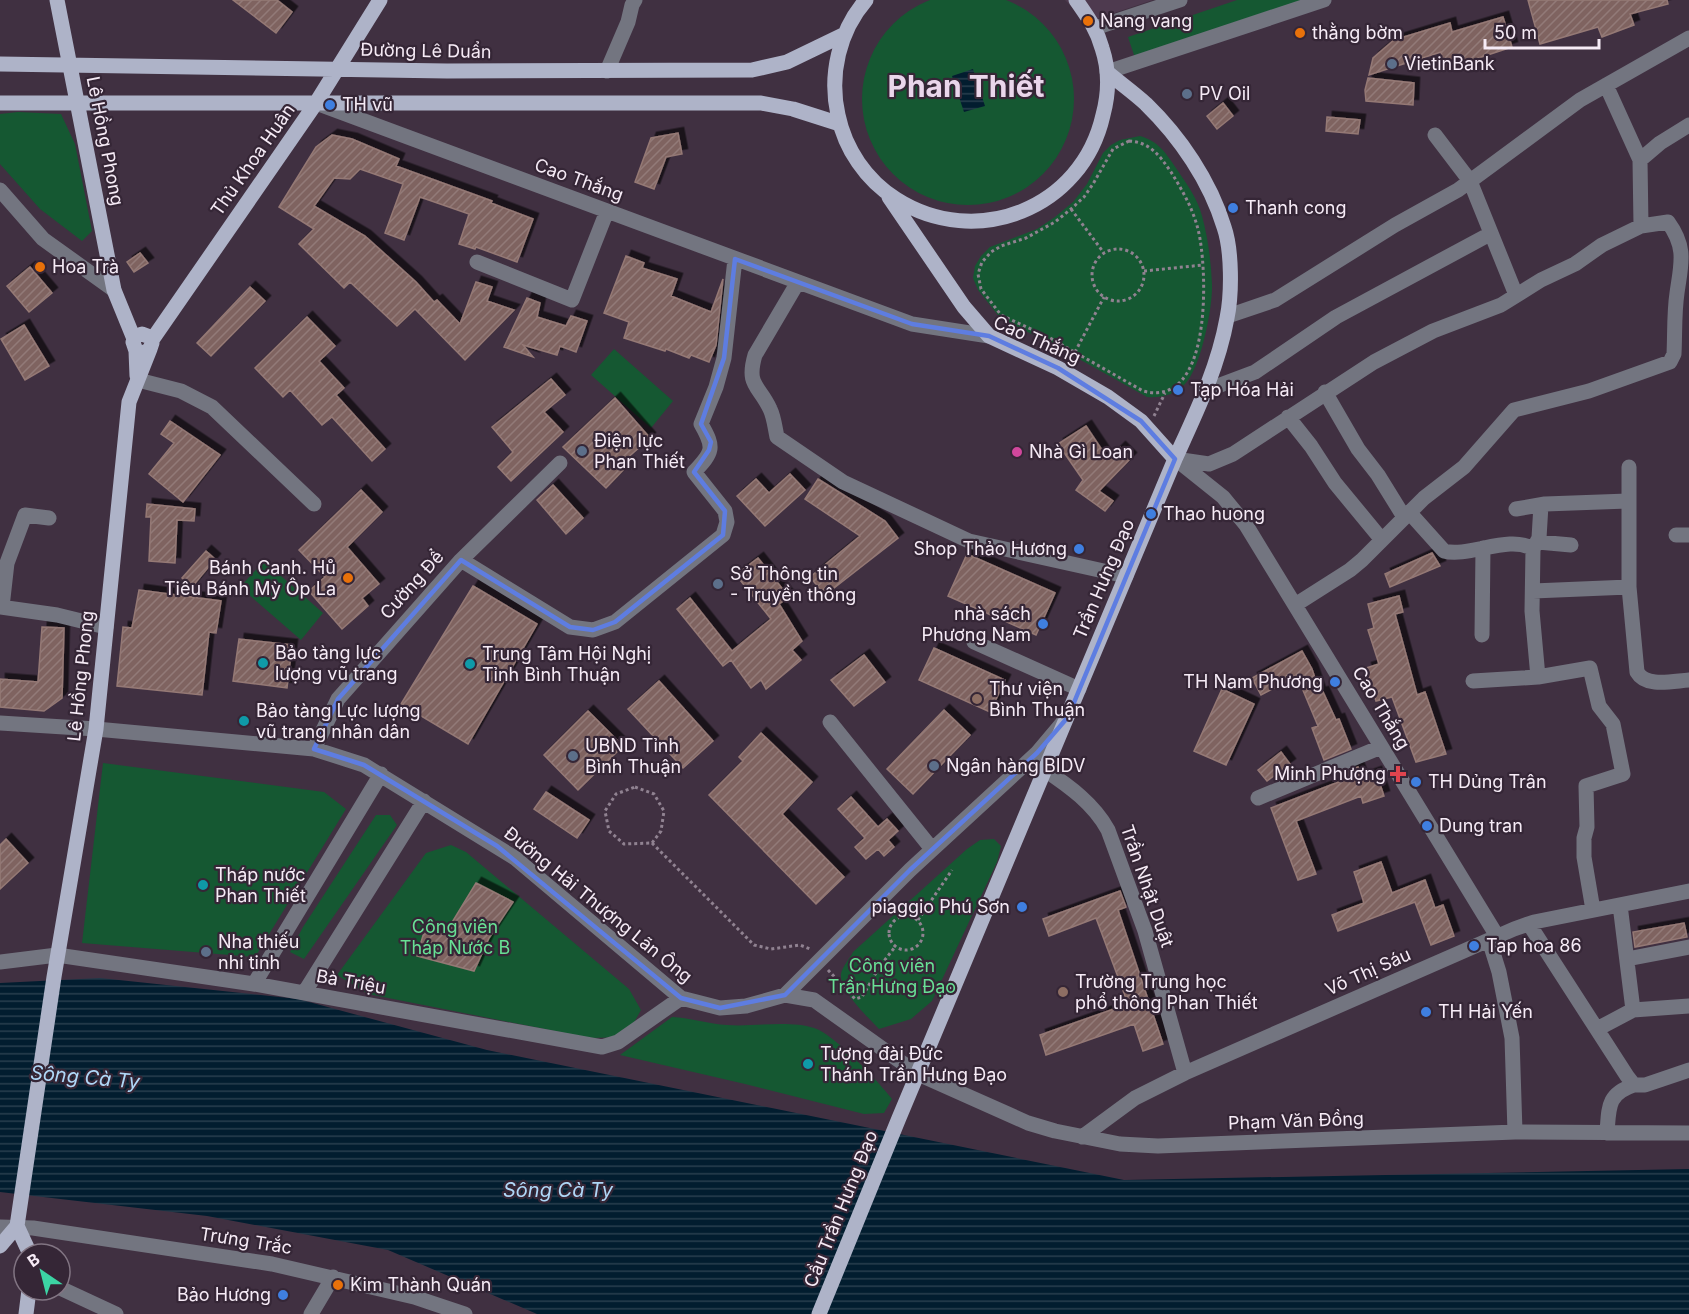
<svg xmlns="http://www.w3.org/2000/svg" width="1689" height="1314" font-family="Inter,sans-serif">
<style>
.built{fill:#4e3a4f}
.green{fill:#155832}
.water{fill:url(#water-rules)}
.building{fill:url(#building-hatch);stroke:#957975;stroke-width:1.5;filter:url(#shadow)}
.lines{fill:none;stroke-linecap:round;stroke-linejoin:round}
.path{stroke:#908291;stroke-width:3;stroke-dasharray:3 3;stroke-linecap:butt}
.minor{stroke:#737580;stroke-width:15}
.major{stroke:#aeb3c8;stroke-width:15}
.marked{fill:none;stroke:#5e7de1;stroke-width:4.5;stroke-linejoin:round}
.food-dot{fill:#e8710a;stroke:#352636;stroke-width:2}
.service-dot{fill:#5c6f8a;stroke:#352636;stroke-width:2}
.shop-dot{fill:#3f7fe0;stroke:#352636;stroke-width:2}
.hotel-dot{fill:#d1479c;stroke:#352636;stroke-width:2}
.culture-dot{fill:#0f9aa8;stroke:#352636;stroke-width:2}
.education-dot{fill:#8d6e63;stroke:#352636;stroke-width:2}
.health-dot{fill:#e0444e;stroke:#352636;stroke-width:2}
.labels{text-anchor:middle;stroke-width:4.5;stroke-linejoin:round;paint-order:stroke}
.poi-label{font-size:18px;fill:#f6ebf6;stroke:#352636;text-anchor:start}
.street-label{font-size:18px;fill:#f6ebf6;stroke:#352636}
.park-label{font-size:18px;fill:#68e095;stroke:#352636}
.water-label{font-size:20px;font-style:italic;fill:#afd7f7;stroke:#352636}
.town-label{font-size:30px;font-weight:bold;fill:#ead6eb;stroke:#352636}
</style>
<defs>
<pattern id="water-rules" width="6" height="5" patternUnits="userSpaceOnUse" patternTransform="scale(1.5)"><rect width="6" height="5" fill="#021d2f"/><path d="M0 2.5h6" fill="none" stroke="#283e4e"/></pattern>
<pattern id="building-hatch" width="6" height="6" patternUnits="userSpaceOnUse" patternTransform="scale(1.5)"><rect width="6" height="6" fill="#7f6461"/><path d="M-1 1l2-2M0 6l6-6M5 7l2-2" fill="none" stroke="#927a78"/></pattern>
<filter id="shadow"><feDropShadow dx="5.5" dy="-5.5" stdDeviation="0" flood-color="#0009"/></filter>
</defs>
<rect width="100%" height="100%" fill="#403041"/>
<path class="built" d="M1065,0H1153L1087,22Z"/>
<path class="green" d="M862 99a106 106 0 1 1 212 0a106 106 0 1 1-212 0Z
M1237,0H1316L1135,58L1128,37Z
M18,112L61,114L75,144L92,231L82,241L40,209L0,164V114Z
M1140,136C1158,141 1166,153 1176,168C1186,183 1198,199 1202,216C1208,238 1211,261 1212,284C1213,307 1201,368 1185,384C1175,395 1161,398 1147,397L1054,345L1001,319L978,290L973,278L975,266L981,256L990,247L1037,229L1055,217L1073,202L1087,184L1103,153L1111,145L1120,140Z
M614,349L673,401L651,428L591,375Z
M264,561L323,613L301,640L240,587Z
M103,763L324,792L346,809L255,957L82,943Z
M376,815H390L397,825L304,959L290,952L303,927Z
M994,839L1001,846L997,862L932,1001L911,1019L879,1029C868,1017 839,990 841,974C842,967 850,958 853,952L967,849L980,840Z
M451,845L466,852L629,989L641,1010L626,1037L590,1038L368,994L337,975L426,853Z
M672,1017C691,1018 709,1024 727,1025C753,1027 789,1020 814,1028C834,1034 879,1082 892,1099L884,1113L864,1114L745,1084L620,1055Z"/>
<path class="water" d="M973,69L985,106L964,112L952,76Z
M100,978L298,999L487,1050L1124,1180L1689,1169V1314H537L388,1250L207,1216L0,1192V983Z"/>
<path class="building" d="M233,0H277L292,12L276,33Z
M1528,0H1667L1668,4L1630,14L1634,25L1602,37L1598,27L1540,44Z
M1503,17L1512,47L1445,69L1441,52L1369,75L1373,58L1394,40L1450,23L1452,32Z
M1368,78L1414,83L1413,105L1366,101L1365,90Z
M1223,103L1233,116L1217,129L1207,116Z
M1327,117L1360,120L1358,134L1326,131Z
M678,133L682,154L666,157L654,189L635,182L651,138Z
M332,135L352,139L399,159L396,166L492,201L491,203L533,219L517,262L476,247L475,249L459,244L469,214L420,197L404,240L385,233L403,184L360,169L350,179L334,178L314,206L365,236L416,282L434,302L437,300L460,324L476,282L492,287L487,301L514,310L465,360L415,309L397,326L350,282L344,288L299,244L314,229L279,207L316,147Z
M140,253L148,263L134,272L127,262Z
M626,256L644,263L642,268L677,279L671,296L711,312L723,279L716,345L709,362L691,355L689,358L666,349L665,351L624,338L629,322L604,313Z
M30,267L52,293L29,312L7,286Z
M250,287L265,301L211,356L197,343Z
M527,298L540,303L537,317L566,326L571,316L587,321L576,352L560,346L557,355L523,345L533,357L504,347Z
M307,317L335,346L319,361L344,388L336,395L385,449L372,461L332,417L322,425L290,390L283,397L255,368Z
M24,325L49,366L25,380L1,339Z
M551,379L565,395L544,412L563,432L511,481L498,467L513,452L492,427Z
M615,398L650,438L624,461L628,465L606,488L563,447Z
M170,421L220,455L183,502L149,474L174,443L161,434Z
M1086,426L1108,459L1120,447L1131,458L1099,491L1113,501L1105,511L1076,490L1083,480L1058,444Z
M790,474L805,490L765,526L737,496L756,479L769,493Z
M818,479L885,521L898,538L825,595L810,577L860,536L805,499Z
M553,485L583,518L566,534L537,500Z
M361,490L382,512L347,547L379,584L362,598L368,606L342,629L309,591L325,577L299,550Z
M147,504L195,509L194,521L177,520L175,563L149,561L151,517H146Z
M206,551L215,559L192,587L182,578Z
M1432,553L1440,566L1390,587L1385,574Z
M967,554L1055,593L1036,635L948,596Z
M758,558L789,597L779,604L802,641L792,650L801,660L766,689L761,680L751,688L731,660L723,666L677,609L690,598L732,651L771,619L736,575Z
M473,586L537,624L468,744L401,704Z
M139,590L221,601L216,633L209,632L202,695L117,686L123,627L132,628Z
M1399,596L1403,612L1395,614L1417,695L1425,692L1446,754L1416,762L1392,697L1376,701L1366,668L1379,664L1368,630L1374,628L1368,604Z
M42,627L64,628L62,698L44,711L0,707V679L38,682Z
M239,639L292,645L287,688L233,681Z
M934,648L1005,680L990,712L919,680Z
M1302,651L1312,669L1320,693L1323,692L1336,720L1339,719L1351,749L1324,760L1312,728L1318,726L1297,676L1261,695L1252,678Z
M864,655L885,682L854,706L831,680Z
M659,681L713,741L683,768L628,709Z
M1222,689L1254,704L1226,765L1194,751Z
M944,710L970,735L913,794L887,769Z
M588,711L623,746L578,790L544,755Z
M761,733L812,782L782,814L844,877L816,904L709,795L743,761L739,757Z
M1281,752L1290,764L1267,781L1258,770Z
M1358,767L1362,777L1376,772L1384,796L1363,803L1361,796L1296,821L1316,874L1298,880L1271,808L1349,778L1347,772Z
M546,792L589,820L577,838L534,809Z
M851,797L878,827L887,819L898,831L888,840L894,847L884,856L878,849L866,859L855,847L865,838L838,809Z
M6,839L28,863L0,889V845Z
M1381,862L1392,893L1425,880L1435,908L1443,905L1454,936L1431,945L1415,902L1338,931L1332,915L1364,903L1354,872Z
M476,883L513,902L489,938L474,971L417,956L424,932L445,934Z
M1120,891L1126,907L1118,910L1163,1044L1143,1051L1134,1024L1046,1055L1040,1035L1128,1004L1096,918L1049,936L1043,919Z
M1684,923L1687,937L1635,947L1633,932Z"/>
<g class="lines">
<path class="path" d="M1129,141C1150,142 1160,156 1171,172C1184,193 1196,214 1200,239C1207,279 1211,409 1143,391L1050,338L1001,315L981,289L978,274L982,262L991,252L1001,246L1026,238L1055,222L1071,209L1084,197L1093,184L1113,149Z
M1071,209L1104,253
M1092 275a26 26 0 1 1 52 0a26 26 0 1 1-52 0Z
M1144,271L1203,265
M1075,352L1104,297
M1154,416L1165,393
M635,787L654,794L664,811L661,831L652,843L624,844L609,831L605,811L616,794Z
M652,843L754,945L771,949L800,945L810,949
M889 933a17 17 0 1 1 34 0a17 17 0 1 1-34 0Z
M918,920L952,870
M828,970L855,999L862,997L880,966L895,947"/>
<path class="minor" d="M1095,28L1180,0
M607,71L628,22L632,5L635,0
M1107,72L1324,0
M1606,85L1640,160
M316,103L912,324L989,336
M1435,135L1470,181L1516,295
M0,190L43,239L114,290
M1641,226L1640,160L1660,143L1689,125
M477,262L572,300L607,211
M798,282L755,355C746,386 759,385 770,409C774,417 775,428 777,437L843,482L969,541L1126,576
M1228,316L1275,300L1395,225L1458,190L1580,100L1689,38
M138,380L181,391L212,407L314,504
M1207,390L1255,372L1336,317L1490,234
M1325,392L1358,449L1378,475L1404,517
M1288,417L1311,446L1335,483L1382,540
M1175,459L1209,464L1233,454L1374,362L1433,331L1501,305L1541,280L1575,264L1602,245L1641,226L1668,222C1687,248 1681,264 1677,293C1674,313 1675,334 1674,354L1670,362L1589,391L1514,410L1464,467L1424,498L1362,560L1350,570L1295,605
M1178,461L1223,497L1246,525L1497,936
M1629,467V587
M1516,509L1545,504L1628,501
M1409,512L1444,551C1468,558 1510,534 1533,549L1532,611L1538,677
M1676,535H1689
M1538,542L1571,545
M1533,549L1539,538L1541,505
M461,560L570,627L593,630L615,622L723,535L727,522L725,511L694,472C713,452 715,448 701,424L716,387L724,358L735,259
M1533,591L1629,587L1637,672C1646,688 1673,681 1689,680
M0,607L57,615L106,627
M2,607L7,563L25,515L49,518
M1482,635L1483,548
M974,642L1079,689
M1473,681L1538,677L1590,668L1599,706L1613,724L1623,774L1586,786L1587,827L1584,838V857L1593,910
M830,722L932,849
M0,723L96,729L314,749L364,765L515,858L681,998L720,1008L746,1006L785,995L814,1000L918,1074L1028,1123L1055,1131L1120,1144L1158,1146L1515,1132L1689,1133
M314,749L338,699L461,560L560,463
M1045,770C1069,786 1094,804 1108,830L1145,931L1185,1073
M1258,798L1381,747
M1529,924L1627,1076L1634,1085H1645L1689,1070
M1489,940L1499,972L1512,1038L1515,1132
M1627,959L1689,947
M0,962L57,955L254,984L602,1047L618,1042L681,998
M254,984L381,774
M304,993L424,801
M785,995L910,870L1037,753L1064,721
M1633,1010L1689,1006
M1597,1029L1633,1010L1620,905
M1607,1133C1609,1107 1607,1094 1634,1085
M1082,1137L1135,1098L1185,1073L1514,929L1534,922L1689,891
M0,1227L33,1228L272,1264L414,1297L465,1314
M60,1288L116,1314
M311,1314L333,1277"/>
<path class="major" d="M57,0L114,290L134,339
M866,0C839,31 829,75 838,115C845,149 866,180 896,199C976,250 1082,209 1103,115C1109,93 1109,69 1102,48C1097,29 1087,16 1076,0
M0,64L447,71L752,70L787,62L845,34
M0,103H761L793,109L840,124
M889,197L964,307L989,336L1058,368L1108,397L1141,421L1175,459
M152,340L316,103L380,0
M136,351L144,353L150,349L152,343L150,337L142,334L136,336L133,342L136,351L137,376
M17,1226L54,977L96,729L129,402L150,349
M17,1226L30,1254
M0,1246L17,1226
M26,1314L29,1290
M819,1314L899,1118L1175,459C1196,413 1218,368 1227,318C1232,294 1232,250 1224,227C1210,181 1180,137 1146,104C1134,93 1120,83 1107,72"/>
</g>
<path class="marked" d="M735,259L912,324L989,336L1058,368L1141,421L1175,459L1068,717L1037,753L910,870L785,995L720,1008L681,998L497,846L364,765L314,749L338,699L461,560L570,627L593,630L615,622L723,535L725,511L694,472L709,450L711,442L701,424L724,358Z"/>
<g class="food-dot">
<circle cx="1088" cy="21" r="6"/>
<circle cx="1300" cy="33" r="6"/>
<circle cx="40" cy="267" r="6"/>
<circle cx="348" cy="578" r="6"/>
<circle cx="338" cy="1285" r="6"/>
</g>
<g class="service-dot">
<circle cx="1392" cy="64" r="6"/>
<circle cx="1187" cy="94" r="6"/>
<circle cx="582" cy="451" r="6"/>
<circle cx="718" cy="584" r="6"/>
<circle cx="573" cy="756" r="6"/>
<circle cx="934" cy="766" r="6"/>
<circle cx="206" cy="952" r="6"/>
</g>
<g class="shop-dot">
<circle cx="330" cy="105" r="6"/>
<circle cx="1233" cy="208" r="6"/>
<circle cx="1178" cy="390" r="6"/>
<circle cx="1151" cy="514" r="6"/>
<circle cx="1079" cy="549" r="6"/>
<circle cx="1043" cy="624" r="6"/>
<circle cx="1335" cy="682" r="6"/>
<circle cx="1416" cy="782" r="6"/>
<circle cx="1427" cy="826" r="6"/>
<circle cx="1022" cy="907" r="6"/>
<circle cx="1474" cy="946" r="6"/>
<circle cx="1426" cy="1012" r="6"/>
<circle cx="283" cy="1295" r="6"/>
</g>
<circle class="hotel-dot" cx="1017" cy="452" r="6"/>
<g class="culture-dot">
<circle cx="263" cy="663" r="6"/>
<circle cx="470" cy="664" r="6"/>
<circle cx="244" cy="721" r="6"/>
<circle cx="203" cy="885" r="6"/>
<circle cx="808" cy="1064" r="6"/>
</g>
<g class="education-dot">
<circle cx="977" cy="699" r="6"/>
<circle cx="1063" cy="992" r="6"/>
</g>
<path class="health-dot" d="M1395 765h6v6h6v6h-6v6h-6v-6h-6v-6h6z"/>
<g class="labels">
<g class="poi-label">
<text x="1100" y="27">Nang vang</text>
<text x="1312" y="39">thằng bờm</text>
<text x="1404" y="70">VietinBank</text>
<text x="1199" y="100">PV Oil</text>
<text x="342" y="111">TH vũ</text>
<text x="1245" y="214">Thanh cong</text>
<text x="52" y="273">Hoa Trà</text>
<text x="1190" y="396">Tạp Hóa Hải</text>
<text x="594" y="447">Điện lực<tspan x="594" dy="21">Phan Thiết</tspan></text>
<text x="1029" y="458">Nhà Gì Loan</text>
<text x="1163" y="520">Thao huong</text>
<text x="1067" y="555" text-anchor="end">Shop Thảo Hương</text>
<text x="336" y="574" text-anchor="end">Bánh Canh. Hů<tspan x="336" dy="21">Tiêu Bánh Mỳ Ôp La</tspan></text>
<text x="730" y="580">Sở Thông tin<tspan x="730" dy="21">- Truyền thông</tspan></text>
<text x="1031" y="620" text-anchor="end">nhà sách<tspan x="1031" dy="21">Phương Nam</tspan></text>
<text x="275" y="659">Bảo tàng lực<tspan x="275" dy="21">lượng vũ trang</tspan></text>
<text x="482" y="660">Trung Tâm Hội Nghị<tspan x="482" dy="21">Tỉnh Bình Thuận</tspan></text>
<text x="1323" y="688" text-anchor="end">TH Nam Phương</text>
<text x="989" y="695">Thư viện<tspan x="989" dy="21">Bình Thuận</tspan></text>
<text x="256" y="717">Bảo tàng Lực lượng<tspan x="256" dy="21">vũ trang nhân dân</tspan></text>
<text x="585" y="752">UBND Tỉnh<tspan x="585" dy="21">Bình Thuận</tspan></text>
<text x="946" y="772">Ngân hàng BIDV</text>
<text x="1386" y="780" text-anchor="end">Minh Phượng</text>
<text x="1428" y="788">TH Dủng Trân</text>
<text x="1439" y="832">Dung tran</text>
<text x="215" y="881">Tháp nước<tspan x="215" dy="21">Phan Thiết</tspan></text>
<text x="1010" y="913" text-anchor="end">piaggio Phú Sơn</text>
<text x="218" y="948">Nha thiếu<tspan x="218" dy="21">nhi tinh</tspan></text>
<text x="1486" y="952">Tap hoa 86</text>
<text x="1075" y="988">Trường Trung học<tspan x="1075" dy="21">phổ thông Phan Thiết</tspan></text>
<text x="1438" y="1018">TH Hải Yến</text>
<text x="820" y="1060">Tượng đài Đức<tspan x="820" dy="21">Thánh Trần Hưng Đạo</tspan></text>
<text x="350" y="1291">Kim Thành Quán</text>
<text x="271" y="1301" text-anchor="end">Bảo Hương</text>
</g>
<g class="street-label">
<text transform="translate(426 51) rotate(1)" y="6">Đường Lê Duẩn</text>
<text transform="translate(105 141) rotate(79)" y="6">Lê Hồng Phong</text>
<text transform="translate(253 160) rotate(-55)" y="6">Thủ Khoa Huân</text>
<text transform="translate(579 180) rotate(20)" y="6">Cao Thắng</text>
<text transform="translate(1037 340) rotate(24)" y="6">Cao Thắng</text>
<text transform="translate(1104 579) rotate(-67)" y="6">Trần Hưng Đạo</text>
<text transform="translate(412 585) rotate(-48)" y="6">Cường Để</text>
<text transform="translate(81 676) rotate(-84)" y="6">Lê Hồng Phong</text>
<text transform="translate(1381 708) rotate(59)" y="6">Cao Thắng</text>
<text transform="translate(1147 886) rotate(71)" y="6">Trần Nhật Duật</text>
<text transform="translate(598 905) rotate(39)" y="6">Đường Hải Thượng Lãn Ông</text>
<text transform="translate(1368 972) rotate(-24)" y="6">Võ Thị Sáu</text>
<text transform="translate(351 982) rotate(10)" y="6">Bà Triệu</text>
<text transform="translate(1296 1121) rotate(-2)" y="6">Phạm Văn Đồng</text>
<text transform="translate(841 1209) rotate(-68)" y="6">Cầu Trần Hưng Đạo</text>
<text transform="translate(246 1241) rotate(9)" y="6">Trưng Trắc</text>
</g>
<g class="park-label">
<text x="455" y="933">Công viên<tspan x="455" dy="21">Tháp Nước B</tspan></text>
<text x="892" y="972">Công viên<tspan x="892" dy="21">Trần Hưng Đạo</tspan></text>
</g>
<g class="water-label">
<text transform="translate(85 1077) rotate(5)" y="7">Sông Cà Ty</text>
<text x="558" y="1197">Sông Cà Ty</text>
</g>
<g class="town-label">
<text x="966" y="97">Phan Thiết</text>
</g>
</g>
<g transform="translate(42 1272) rotate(325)"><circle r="28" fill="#352636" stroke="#827583" stroke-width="1.5"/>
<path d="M0-4.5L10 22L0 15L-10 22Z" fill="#3cd4a4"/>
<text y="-9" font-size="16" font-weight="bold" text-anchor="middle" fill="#f6ebf6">B</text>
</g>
<path d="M1485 39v9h114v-9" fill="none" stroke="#f6ebf6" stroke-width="3"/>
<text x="1494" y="39" font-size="18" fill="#f6ebf6" stroke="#352636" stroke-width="4.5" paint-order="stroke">50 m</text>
</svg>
